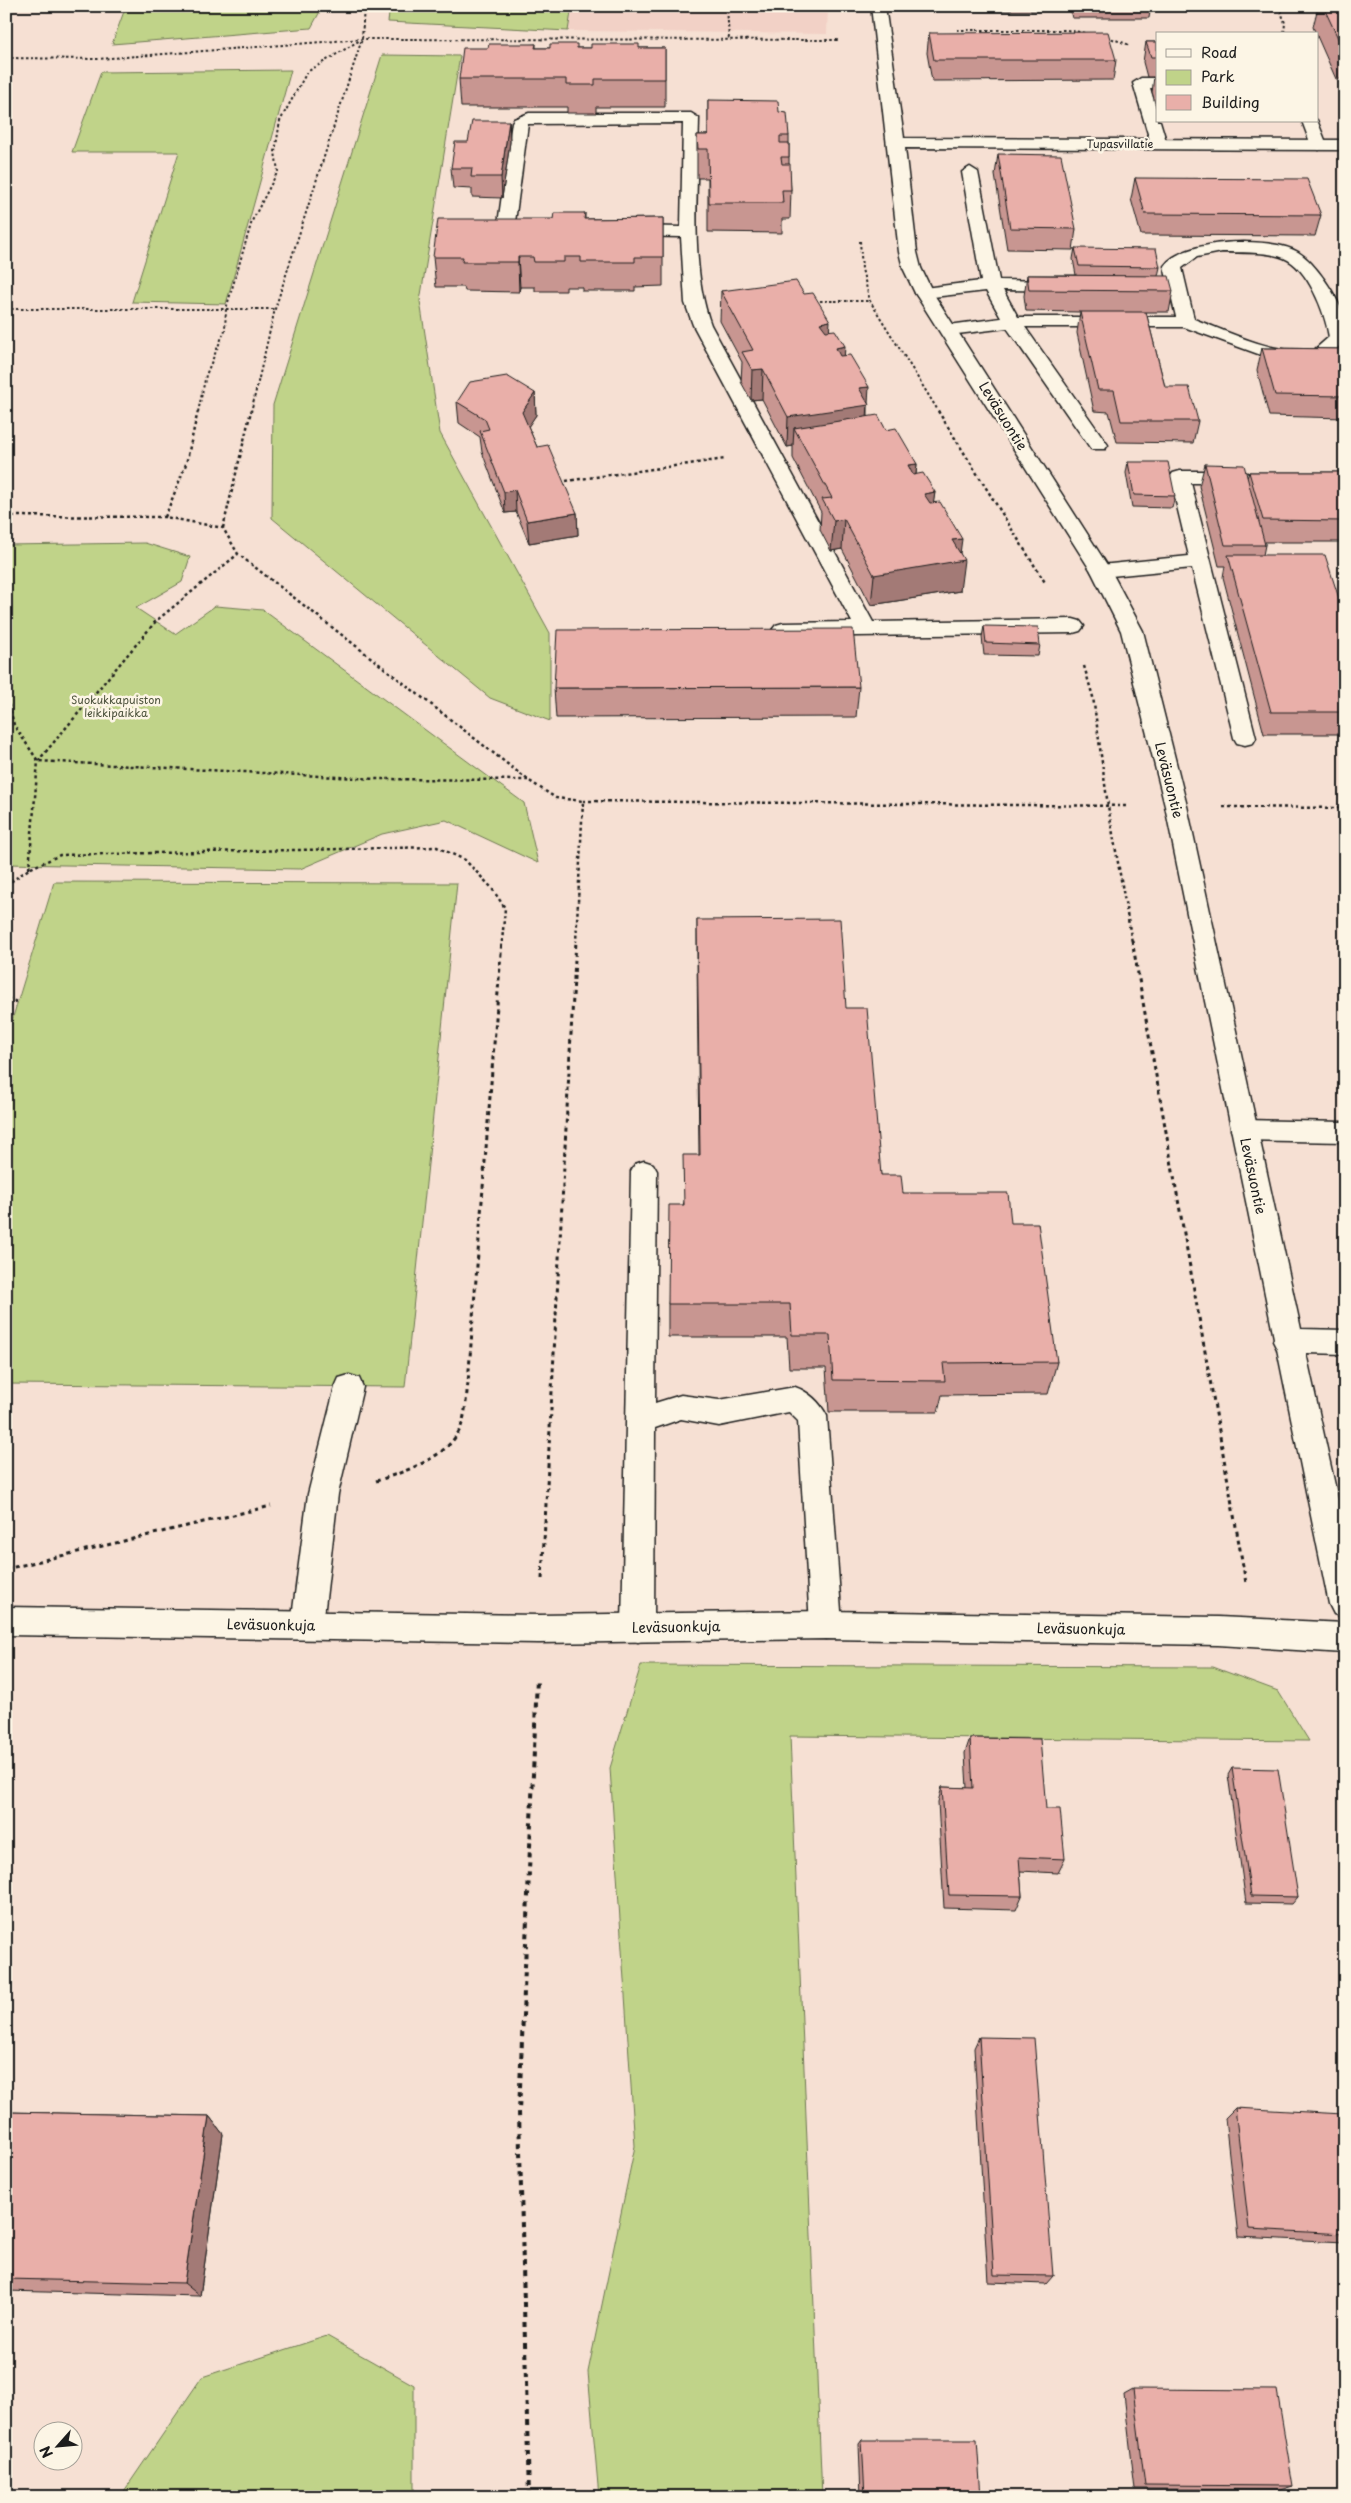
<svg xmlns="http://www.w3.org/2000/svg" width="1351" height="2503" font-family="'Playpen Sans',sans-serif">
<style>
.built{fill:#f2d1c6}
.green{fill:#c0d389;stroke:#6e7852}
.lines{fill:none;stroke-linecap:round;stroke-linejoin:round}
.lane-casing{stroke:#1c1c1c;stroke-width:3}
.street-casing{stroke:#1c1c1c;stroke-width:3}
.path-far3{stroke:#1c1c1c;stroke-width:2;stroke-dasharray:2.5 2.5;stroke-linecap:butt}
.path-far2{stroke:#1c1c1c;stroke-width:2.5;stroke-dasharray:3 3;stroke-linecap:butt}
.path-far1{stroke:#1c1c1c;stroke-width:3;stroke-dasharray:4 4;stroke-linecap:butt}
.path{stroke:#1c1c1c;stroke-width:4;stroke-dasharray:5 5;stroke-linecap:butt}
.lane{fill:#fcf5e5;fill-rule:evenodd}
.street{fill:#fcf5e5;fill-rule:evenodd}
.wall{fill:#c89691;stroke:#1c1c1c}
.shaded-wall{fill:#a37a76;stroke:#1c1c1c}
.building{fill:#e9afa9;stroke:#1c1c1c}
.labels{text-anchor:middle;stroke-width:5;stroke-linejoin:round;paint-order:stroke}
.far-street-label{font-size:11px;fill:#1c1c1c;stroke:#fcf5e5}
.far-park-label{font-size:11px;fill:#4d533d;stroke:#fcf5e5}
.street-label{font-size:14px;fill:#1c1c1c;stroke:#fcf5e5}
</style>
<rect width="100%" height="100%" fill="#f6e0d3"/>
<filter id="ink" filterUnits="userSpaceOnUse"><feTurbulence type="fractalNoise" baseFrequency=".02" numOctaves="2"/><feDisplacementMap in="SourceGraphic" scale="10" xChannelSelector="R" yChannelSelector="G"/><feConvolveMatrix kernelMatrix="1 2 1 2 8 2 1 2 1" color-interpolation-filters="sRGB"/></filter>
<g filter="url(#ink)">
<path class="built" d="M572,6H828L827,34L568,31Z"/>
<path class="green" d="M126,6H323L311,28L112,44Z
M390,6H572L568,31L388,22Z
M382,55L460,56L420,301L440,433L550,633V721L490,698L272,518L273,405Z
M291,70L226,304L132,302L179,152H72L101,72Z
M145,543L190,557L182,582L136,608L175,634L215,606L263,610L524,803L538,863L446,820L382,834L300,869L6,864V545Z
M54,882L457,883L405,1387L6,1384V1040Z
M641,1665L1213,1667L1278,1691L1309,1741L790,1736L822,2497H599L588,2372L635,2146L610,1768Z
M327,2336L414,2385V2497H120L202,2377Z"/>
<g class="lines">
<g class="lane-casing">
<path id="lane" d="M1141,78H1157V88H1150L1157,111V121H1160L1167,144L1165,147H1153L1151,144L1133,83Z
M529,113H691L699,118C698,181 689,266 711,325L873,622L1073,619L1080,621L1084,626L1080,631L1073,633L783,637L776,635L772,630L776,625L783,623L852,622L693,325L685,303L681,237L627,236L621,235L618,231L621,227L627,226L681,227L683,123L528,124L515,222L519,226L542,227L545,231L542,235C526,238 507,238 498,224L512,122L514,119Z
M1317,120L1327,145L1319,150L1311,145L1302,121Z
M970,167L978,172L999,280L1062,281L1068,282L1071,286L1068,290L1062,291L1003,290L1018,317H1176L1164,266C1184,238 1271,236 1298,252C1316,263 1338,297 1344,317C1346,324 1345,333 1345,340L1329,357L1315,361L1301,362L1261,355L1184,327H1025L1108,445L1105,449H1091L1007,328L949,335L943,334L940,330L943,326L949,325L1001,318L986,291L924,298L918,297L915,293L918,289L924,288L981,281L962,172ZM1222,252C1242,253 1265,251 1284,258C1308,268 1325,312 1329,337L1313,351C1272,354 1232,333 1194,319L1182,268L1197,257Z
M1180,471H1240L1247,473L1250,477L1247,481L1240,483H1191L1256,738L1253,743L1245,745L1237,743L1234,738L1192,568L1101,577L1094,575L1091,571L1094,567L1101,565L1189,556L1170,477L1173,473Z
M1244,1120L1345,1122V1142L1244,1140L1235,1137L1231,1130L1235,1123Z
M644,1161L653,1164L657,1171L655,1403L681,1395L719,1400L795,1387C809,1392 820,1402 827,1416L842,1625L837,1635L826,1639L815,1635L810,1625L798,1421L789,1412L719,1426L681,1419L655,1428L654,1628L649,1638L638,1642L627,1638L622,1628L631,1171L635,1164Z
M349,1375L359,1378L363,1387L338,1494L323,1625L318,1635L307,1639L296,1635L291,1625L308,1494L335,1387L339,1378Z"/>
</g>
<g class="street-casing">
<path id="street" d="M871,6H885L904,138L1345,140V150L905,148L917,252L921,268L933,293L1111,571L1143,631L1187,806L1301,1329L1345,1330V1354L1306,1353L1345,1531V1618L1334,1614L1329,1604L1277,1349L1273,1341L1274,1338L1165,806L1121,631L1091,571L915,293L903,268L899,252Z
M6,1607L539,1615L826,1611L1218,1617L1345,1623V1653L1218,1645L826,1639L539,1643L6,1635Z"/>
</g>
<path class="path-far3" d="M727,6L729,40
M1279,6L1285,23L1284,34
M957,30H1067L1086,33
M1107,37L1130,45
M6,58L98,59L362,39L840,40
M860,241L862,269L870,301L939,412
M815,301H870
M6,309H275
M198,412L206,375L225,330L226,309L252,221L278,171L275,152L280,121L307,72L362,39
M251,412L275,309L362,39L364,6"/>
<path class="path-far2" d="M938,411L1046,584
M566,481L725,459
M6,516L165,517L223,528L238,554L528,780L556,798L583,801L576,942
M165,517L186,464L198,411
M223,528L251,411
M1084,666L1093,697L1108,806L1132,942
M6,693L14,725L38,761L376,779L528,780
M583,801L1129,806
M1223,807L1345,808
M29,869L38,761L156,621L238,554
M6,885L29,869L60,855L437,847L465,860L491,887L505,908L502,942"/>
<path class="path-far1" d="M1132,940L1246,1583
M6,998L16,1002
M376,1481C404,1472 447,1458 460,1429C466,1415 466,1398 468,1383L502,940
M6,1569L271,1506
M542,1579L576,940"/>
<path class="path" d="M529,2497L519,2112L537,1678"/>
<use href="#lane" class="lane"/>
<use href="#street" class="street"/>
</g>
<path class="wall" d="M607,6H638V10H607Z
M925,6H1151L1149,18H1072L1070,10L926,11Z
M1317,6H1345V79H1336L1317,36V34H1316L1313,27L1318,7Z
M929,33L1116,60L1113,80L932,81L927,53Z
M1146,42H1157V109L1152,92L1154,77H1147L1143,62Z
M536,44V48H665V107H596V113H567V107H461L459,79L488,48Z
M708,100L779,112L789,136V164L791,190L790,219H782V233L708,232V178H697V135H708Z
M509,121L510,142L502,198L472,197V189L453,188L451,168L468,142Z
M998,154L1076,229L1073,250L1007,249L995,175Z
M1135,178L1321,215L1315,236L1141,235L1131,199Z
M585,213V219L663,218V286L635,287V291H582V287H566V291H535V287H520L519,292L465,291L464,287H436L433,257L553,219Z
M1075,248L1160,267L1158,276L1173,291L1169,312H1146L1165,387L1198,421L1193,443L1117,442L1109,412L1094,411L1077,333L1080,312L1026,311L1024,296L1027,275H1076L1073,259Z
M721,291L804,294L829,330L845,356L868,403V417L886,430L917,464L916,474L935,492L933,503L960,554V591L871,605L842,549L831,551L820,530L821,512L793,458V446L787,447L762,399L751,400L741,382L742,362L720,321Z
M1262,348L1345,349V418L1269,416L1257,370Z
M535,393L536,415L528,426L537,447L577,513L578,535L529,543L516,512L505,513L482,452L480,437L459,423L457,402Z
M1128,462L1175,496L1172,508L1132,507L1126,473Z
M1205,464L1247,478L1249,472H1345V542H1265V545L1263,555L1345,617V734H1264L1223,577L1225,566H1219L1199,486Z
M984,626L1040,645L1038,656L984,655L982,637Z
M859,687L856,717L556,718L554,688Z
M697,920L846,1008L881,1175L903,1193L1011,1223L1057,1362L1048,1394L942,1395L938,1412H829L826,1368H789L787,1337H668V1304L683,1205L699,1155L697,956Z
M1345,1152V1169L1342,1158Z
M970,1738L1065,1859L1058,1873L1020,1871L1022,1896L1016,1910L944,1908L938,1802L942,1787L967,1788L965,1753Z
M1232,1768L1298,1897L1292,1904L1246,1903L1228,1775Z
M979,2037L1053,2276L1046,2284L988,2282L974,2048Z
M1235,2108L1345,2126V2242L1238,2237L1225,2118Z
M6,2112L209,2116L223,2134L200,2296L6,2291Z
M1133,2389L1293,2486L1280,2490L1135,2489L1124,2394Z
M862,2440L981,2497H861L859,2444Z"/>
<path class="shaded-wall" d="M509,121L510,142L502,198L501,177Z
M518,257L520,287L519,292L518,262Z
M830,321L828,351L820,323Z
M845,346L843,376L836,348Z
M763,369L762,399L751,400L752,370Z
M869,387L866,435L794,428L793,446L787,447L788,417L859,388Z
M535,393L536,415L524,433L522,412Z
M917,464L914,494L908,465Z
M515,490L516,512L505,513L504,492Z
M935,492L931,522L924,494Z
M577,513L578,535L529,543L527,521Z
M844,519L842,549L831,551L834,521Z
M962,539L959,561L964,560L960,591L871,605L874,575L952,540Z
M209,2116L223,2134L200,2296L184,2283Z"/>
<path class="building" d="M1323,6H1345V51H1344Z
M1108,32L1116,60H934L929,33Z
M1146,42H1157V57H1151Z
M489,44H536L535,48H550V44H577V48H591V44H639V48H665V79H595V85H566V79H459L463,48H488Z
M708,100L778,101L779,112L787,113L789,136H780V143H789V157H781L782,164H790L791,190H782L783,203H709L708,149H698L697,135H708Z
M472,121H509L501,177H471L472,168H451L455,142H468Z
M998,154L1061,155L1076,229L1010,228Z
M1135,178L1307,179L1321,215L1145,214Z
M554,213H585L584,219L663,218V257H635V262H581V257H564V262H534L533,257H518V262H462L463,257H433L438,219H553Z
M1075,248L1156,249L1160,267L1079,266Z
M1027,275L1169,276L1173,291L1029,290Z
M796,281L804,294L813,293L830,321L820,323L826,331L835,330L845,346L836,348L840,356L850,355L869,387L859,388L869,405L788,417L763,369L752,370L742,352L753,350L721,291Z
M1080,312H1146L1165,387H1189L1198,421H1121L1114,390H1098Z
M1262,348L1345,349V396L1275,395Z
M507,376L535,393L522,412L537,447L548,445L577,513L527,521L515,490L504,492L480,431L489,429L485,419L457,402L470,382Z
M878,415L886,430L896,428L917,464L908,465L913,475L923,473L935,492L924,494L930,503L940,502L962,539L952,540L964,560L874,575L844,519L834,521L822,499L832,498L794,428Z
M1128,462H1168L1175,496L1134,495Z
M1205,464L1244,465L1265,545H1225Z
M1249,472H1345V521L1263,520Z
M1228,555H1325L1345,617V712H1271Z
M984,626L1038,627L1040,645L986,643Z
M853,629L859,687L554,688L557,630Z
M840,919L846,1008H867L881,1175H901L903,1193H1008L1011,1223H1038L1057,1362L943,1363L945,1381L833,1380L830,1335H792L790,1304H668L669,1205H684L683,1155H700L697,920Z
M970,1738L1040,1739L1046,1809H1060L1065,1859L1019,1857L1022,1896L949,1895L942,1787L973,1788Z
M1232,1768L1278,1769L1298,1897L1251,1896Z
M979,2037L1034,2038L1053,2276L994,2275Z
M1235,2108L1343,2114L1345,2126V2234L1249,2229Z
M6,2112L209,2116L184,2283L6,2279Z
M1133,2389L1277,2390L1293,2486L1145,2485Z
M862,2440H977L981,2497H865Z"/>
</g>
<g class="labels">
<g class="far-street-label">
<text x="1120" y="148">Tupasvillatie</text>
</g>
<g class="far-park-label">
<text x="116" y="704">Suokukkapuiston<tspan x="116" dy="13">leikkipaikka</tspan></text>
</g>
<g class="street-label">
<text transform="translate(1003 416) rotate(58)" y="5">Leväsuontie</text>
<text transform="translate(1169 780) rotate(76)" y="5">Leväsuontie</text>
<text transform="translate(1253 1176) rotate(78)" y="5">Leväsuontie</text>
<text transform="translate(271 1625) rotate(1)" y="5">Leväsuonkuja</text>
<text transform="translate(676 1627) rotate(-1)" y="5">Leväsuonkuja</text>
<text transform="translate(1081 1629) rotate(1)" y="5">Leväsuonkuja</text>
</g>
</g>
<rect width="1351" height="2503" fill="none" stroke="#fcf5e5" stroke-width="25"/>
<rect x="12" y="12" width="1326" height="2478" fill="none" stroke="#1c1c1c" stroke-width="2" filter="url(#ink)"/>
<rect x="1156" y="32" width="162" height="90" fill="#fcf5e5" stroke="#a29e95"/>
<rect x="1166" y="49" width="25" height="8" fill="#fcf5e5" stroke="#a29e95"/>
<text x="1201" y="58" font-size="15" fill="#1c1c1c">Road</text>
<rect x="1166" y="70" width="25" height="15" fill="#c0d389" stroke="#a29e95"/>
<text x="1201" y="82" font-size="15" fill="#1c1c1c">Park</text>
<rect x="1166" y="95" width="25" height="15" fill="#e9afa9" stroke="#a29e95"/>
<text x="1201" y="108" font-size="15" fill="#1c1c1c">Building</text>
<g transform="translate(58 2446) rotate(243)"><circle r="24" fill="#fcf5e5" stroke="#a29e95"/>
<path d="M0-4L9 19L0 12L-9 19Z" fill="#1c1c1c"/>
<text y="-8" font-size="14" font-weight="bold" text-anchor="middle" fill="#1c1c1c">N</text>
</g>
</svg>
